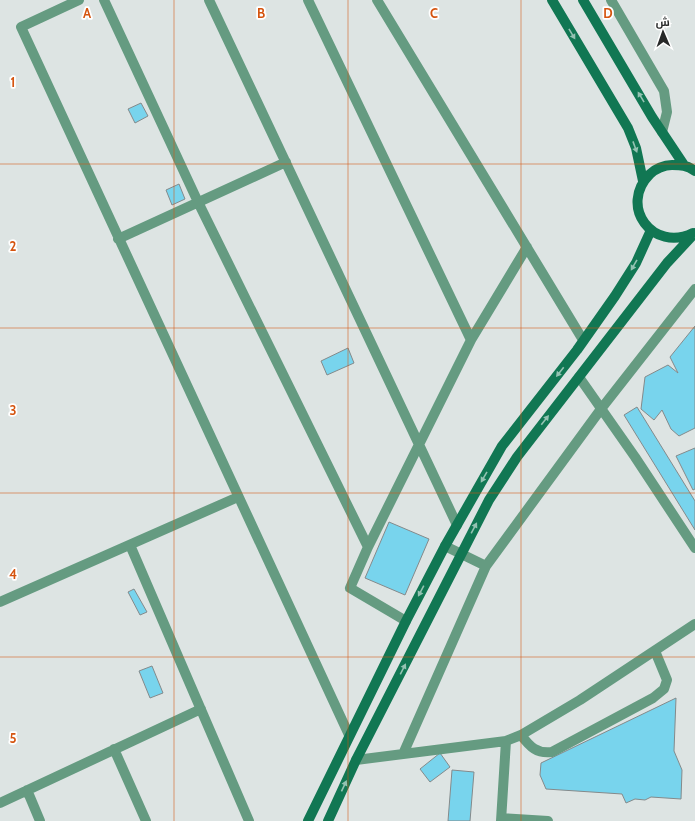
<svg xmlns="http://www.w3.org/2000/svg" width="695" height="821" font-family="Cabin,Cairo,sans-serif">
<style>
.building{fill:#78d4ed;stroke:#848a8b}
.lines{fill:none;stroke-linecap:round;stroke-linejoin:round}
.street{stroke:#659b81;stroke-width:10}
.secondary{stroke:#117753;stroke-width:10}
.oneway{fill:#94c2b2}
.grid{fill:none;stroke:#d5540f;stroke-width:1;stroke-opacity:0.55}
.grid-label{font-size:13px;text-anchor:middle;font-weight:bold;fill:#d5540f;stroke:#fff;stroke-width:3.5;stroke-linejoin:round;paint-order:stroke}
</style>
<rect width="100%" height="100%" fill="#dde4e3"/>
<path class="building" d="M141,103L148,116L135,123L128,109Z
M179,184L185,199L172,205L166,190Z
M695,326V428L679,436L671,429L662,410L654,420L641,409L645,377L668,365L678,373L670,357Z
M348,348L354,363L327,375L321,361Z
M637,407L695,501V530L624,415Z
M695,448V489L693,490L676,456Z
M389,522L429,539L405,595L365,578Z
M134,589L147,612L140,615L128,592Z
M152,666L163,693L150,698L139,671Z
M676,698L674,751L682,770L681,799L651,797L645,800L635,799L626,803L622,794L546,789L540,775L541,763Z
M440,753L450,767L430,782L420,769Z
M452,770L474,772L470,821H448Z"/>
<g class="lines">
<path class="street" d="M79,0L21,27L349,735
M104,0L198,202L368,547
M209,0L457,525
M308,0L471,340
M377,0L583,340
M611,0L664,91L667,112L662,132
M118,239L286,162
M579,377L635,457L695,548
M130,545L249,821
M445,546L486,566
M0,602L238,497
M406,621L350,588L368,547L471,340L527,247
M521,735C530,747 537,754 552,752L653,698L664,689L667,680L655,651
M114,749L146,821
M403,754L486,566L601,409L695,289
M356,760L506,741L521,735L580,700L695,624
M27,790L40,821
M0,803L201,709
M502,818L548,821
M501,821L506,741"/>
<path class="secondary" d="M552,0L628,128L636,148L643,181
M583,0L652,117L684,165
M693,233C653,253 618,206 650,174C655,169 664,165 672,165C681,165 687,165 695,171
M308,821L406,621L445,546L502,446L577,350L615,296L636,263L651,230
M328,821L356,760L489,500L517,457L667,263L695,233"/>
</g>
<defs><path id="oneway-solid" d="M-6-.8H1V-3.2L6.5 0L1 3.2V.8H-6Z"/></defs>
<g class="oneway">
<use href="#oneway-solid" transform="translate(572 34) rotate(59)"/>
<use href="#oneway-solid" transform="translate(641 97) rotate(-121)"/>
<use href="#oneway-solid" transform="translate(635 147) rotate(70)"/>
<use href="#oneway-solid" transform="translate(634 265) rotate(120)"/>
<use href="#oneway-solid" transform="translate(560 372) rotate(128)"/>
<use href="#oneway-solid" transform="translate(545 420) rotate(-52)"/>
<use href="#oneway-solid" transform="translate(484 477) rotate(120)"/>
<use href="#oneway-solid" transform="translate(474 528) rotate(-62)"/>
<use href="#oneway-solid" transform="translate(421 591) rotate(118)"/>
<use href="#oneway-solid" transform="translate(403 669) rotate(-63)"/>
<use href="#oneway-solid" transform="translate(344 786) rotate(-65)"/>
</g>
<path class="grid" d="M174,0V821M348,0V821M521,0V821M0,164H695M0,328H695M0,493H695M0,657H695"/>
<g class="grid-label">
<text x="87" y="18">A</text>
<text x="261" y="18">B</text>
<text x="434" y="18">C</text>
<text x="608" y="18">D</text>
<text x="13" y="87">1</text>
<text x="13" y="251">2</text>
<text x="13" y="415">3</text>
<text x="13" y="579">4</text>
<text x="13" y="743">5</text>
</g>
<g transform="translate(663 32) rotate(358)" stroke="#ffffff" stroke-width="3" paint-order="stroke">
<path d="M0-3L7 15L0 10L-7 15Z" fill="#262828"/>
<text y="-6" font-size="11" font-weight="bold" text-anchor="middle" fill="#262828">ش</text>
</g>
</svg>
